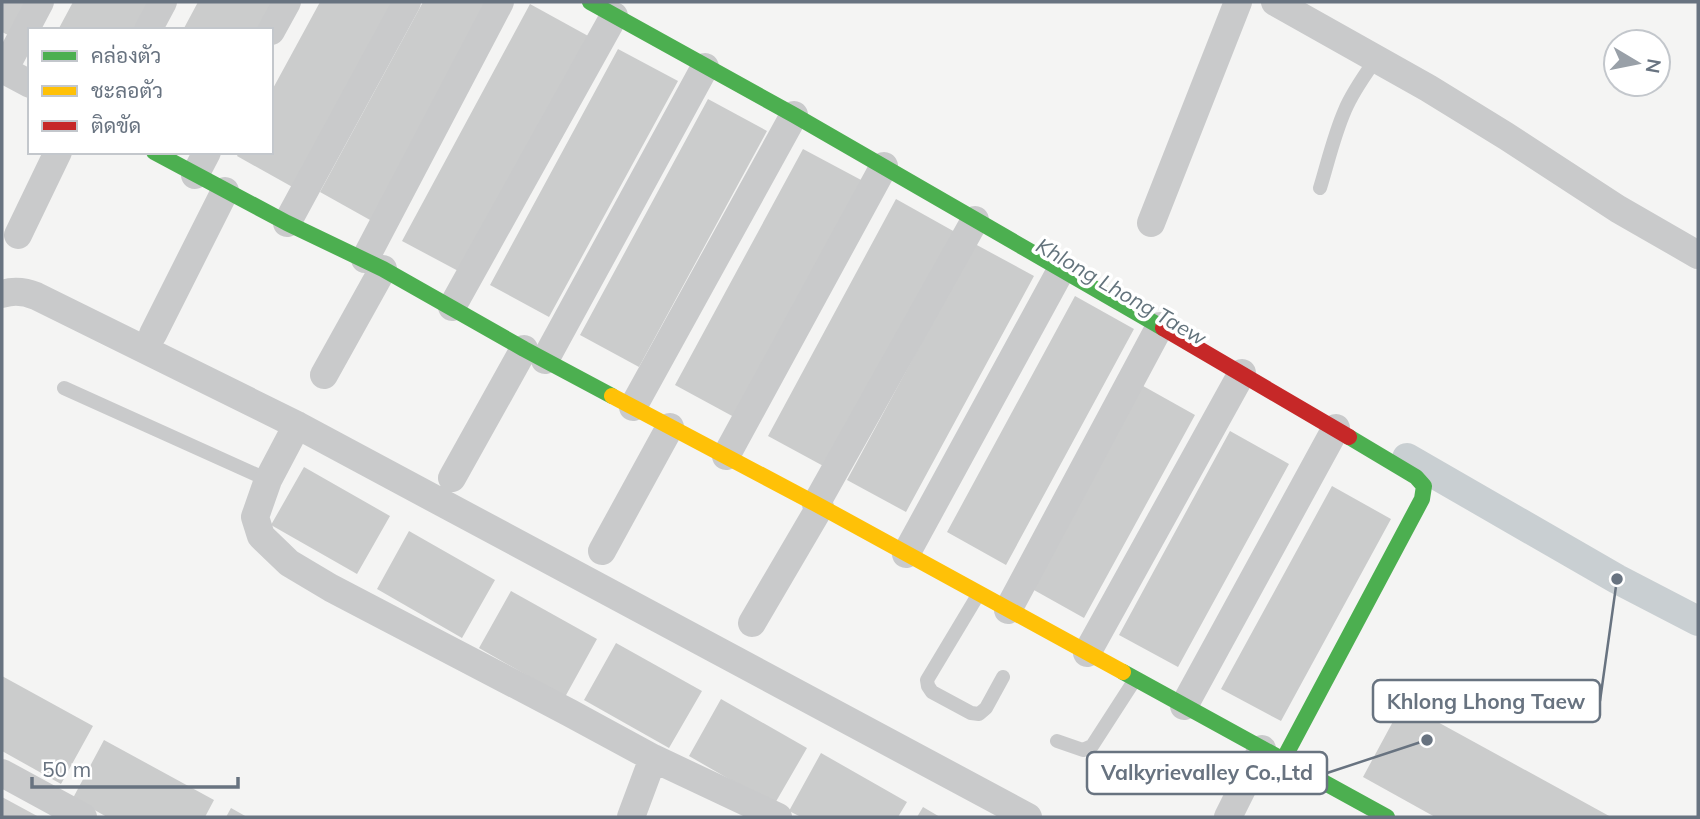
<svg xmlns="http://www.w3.org/2000/svg" width="1700" height="819" font-family="Mulish,Sarabun,sans-serif">
<style>
.lines{fill:none;stroke-linecap:round;stroke-linejoin:round}
.canal{stroke:#c9cfd2;stroke-width:30}
.building{fill:#cbcccc}
.lane{stroke:#c9cacb;stroke-width:14}
.street{stroke:#c9cacb;stroke-width:28}
.fast{stroke:#4caf50;stroke-width:16}
.slow{stroke:#ffc107;stroke-width:16}
.jam{stroke:#c62828;stroke-width:16}
.labels{text-anchor:middle;stroke-width:7;stroke-linejoin:round;paint-order:stroke}
.water-label{font-size:21px;font-style:italic;fill:#63737c;stroke:#fff}
.leader{fill:none;stroke:#687380;stroke-width:2.5}
.callout-dot{fill:#687380;stroke:#fff;stroke-width:2.5}
.callout{fill:#fff;stroke:#687380;stroke-width:2.5}
.callout-label{font-size:21px;text-anchor:middle;font-weight:bold;fill:#687380}
</style>
<rect width="100%" height="100%" fill="#f4f4f3"/>
<g class="lines">
<path class="canal" d="M1407,458L1617,579L1698,621"/>
</g>
<path class="building" d="M2,2H28L10,36L2,32Z
M73,2H150L135,30H58Z
M198,2H275L260,30H183Z
M320,2H398L296,189L237,156L239,152H271V92Z
M423,2H500L379,225L320,192Z
M530,4L590,37L462,273L402,241Z
M618,49L678,81L549,317L490,285Z
M708,99L767,131L639,367L580,335Z
M803,149L863,181L734,417L675,385Z
M896,199L955,232L827,468L768,436Z
M975,244L1034,276L906,512L847,480Z
M1075,296L1134,329L1006,565L947,532Z
M1136,382L1195,415L1084,618L1025,585Z
M1230,431L1289,464L1178,667L1119,635Z
M304,467L390,516L357,574L271,525Z
M1332,486L1391,519L1281,721L1221,689Z
M409,531L495,580L462,638L377,589Z
M511,591L597,639L565,697L479,648Z
M616,643L702,691L669,748L584,700Z
M2,676L93,726L61,784L2,751Z
M721,699L807,748L774,805L689,756Z
M1403,703L1611,817H1435L1363,777Z
M104,740L214,800L205,817H107L73,798Z
M821,753L907,802L898,817H801L789,811Z
M2,797L39,817H2Z
M923,807L940,817H917Z
M231,808L247,817H226Z"/>
<g class="lines">
<path class="lane" d="M1320,188C1328,162 1334,135 1345,110C1353,91 1365,75 1376,59
M64,388L268,480
M978,595L927,680L928,686L932,692L971,713L979,714L986,708L1003,677
M1057,741L1083,750L1092,746L1134,681"/>
<path class="street" d="M1275,2L1428,88L1506,136L1618,209L1698,255
M148,30L163,2
M271,31L287,2
M2,69L30,84
M4,70L40,2
M195,175L207,152
M287,223L407,2
M1151,223L1238,2
M18,235L58,152
M365,259L500,2
M2,294C14,290 24,291 36,296L297,425L1028,817
M452,307L614,16
M153,334L225,191
M545,360L705,67
M324,375L383,269
M633,407L794,115
M297,425L268,480L255,517L261,536L289,563L331,588L570,713L653,758L778,817
M726,456L884,166
M452,478L524,349
M816,504L975,220
M602,551L670,427
M906,554L1061,270
M1008,610L1160,326
M752,623L820,507
M1087,653L1242,373
M1184,706L1336,428
M2,773L83,817
M631,817L653,758
M1228,817L1262,749"/>
<path class="fast" d="M590,2L794,115L1163,328
M154,152L287,223L383,269L524,349L612,396
M1123,672L1387,817
M1283,760L1422,499L1424,486L1416,477L1349,437"/>
<path class="slow" d="M612,396L816,504L1123,672"/>
<path class="jam" d="M1163,328L1349,437"/>
</g>
<g class="labels">
<g class="water-label">
<text transform="translate(1121 292) rotate(30)" y="7">Khlong Lhong Taew</text>
</g>
</g>
<path class="leader" d="M1617 579L1600 701M1427 740L1327 773"/>
<g class="callout-dot">
<circle cx="1617" cy="579" r="7"/>
<circle cx="1427" cy="740" r="7"/>
</g>
<g class="callout">
<rect x="1373" y="680" width="227" height="42" rx="7"/>
<rect x="1087" y="752" width="240" height="42" rx="7"/>
</g>
<g class="callout-label">
<text x="1486" y="709">Khlong Lhong Taew</text>
<text x="1207" y="780">Valkyrievalley Co.,Ltd</text>
</g>
<rect width="1700" height="819" fill="none" stroke="#687380" stroke-width="7"/>
<rect x="28" y="28" width="245" height="126" fill="#ffffff" stroke="#c3c7cc" stroke-width="2"/>
<rect x="42" y="51" width="35" height="10" fill="#4caf50" stroke="#c3c7cc" stroke-width="2"/>
<text x="91" y="63" font-size="21" fill="#687380">คล่องตัว</text>
<rect x="42" y="86" width="35" height="10" fill="#ffc107" stroke="#c3c7cc" stroke-width="2"/>
<text x="91" y="98" font-size="21" fill="#687380">ชะลอตัว</text>
<rect x="42" y="121" width="35" height="10" fill="#c62828" stroke="#c3c7cc" stroke-width="2"/>
<text x="91" y="133" font-size="21" fill="#687380">ติดขัด</text>
<g transform="translate(1637 63) rotate(100)"><circle r="33" fill="#ffffff" stroke="#c3c7cc" stroke-width="2"/>
<path d="M0-5L12 26L0 18L-12 26Z" fill="#99a0a8"/>
<text y="-10" font-size="19" font-weight="bold" text-anchor="middle" fill="#687380">N</text>
</g>
<path d="M32 777v10h206v-10" fill="none" stroke="#687380" stroke-width="3.5"/>
<text x="42" y="777" font-size="21" fill="#687380" stroke="#ffffff" stroke-width="5" paint-order="stroke">50 m</text>
</svg>
